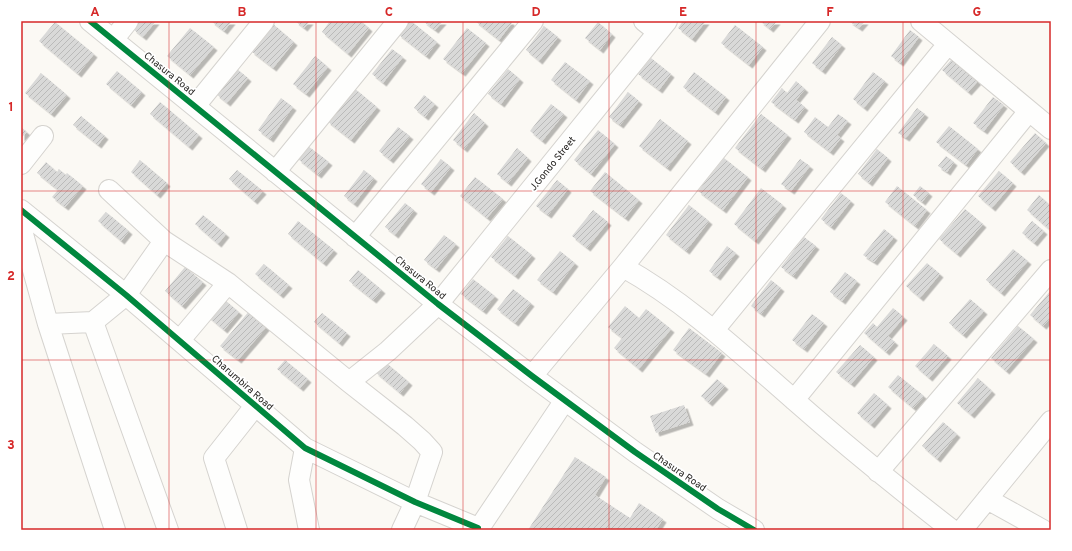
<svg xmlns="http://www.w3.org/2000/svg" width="1072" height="551" font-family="Overpass,sans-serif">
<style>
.building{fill:url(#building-hatch);filter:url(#shadow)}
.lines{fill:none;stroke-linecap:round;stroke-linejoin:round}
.minor-casing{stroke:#d5d3cf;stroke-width:22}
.minor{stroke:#fefefd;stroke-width:20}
.cycleway-casing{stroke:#fff;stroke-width:8}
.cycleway{stroke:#00873e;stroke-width:6}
.grid{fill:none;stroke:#d62828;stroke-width:1;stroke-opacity:0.55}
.labels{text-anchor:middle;stroke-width:3.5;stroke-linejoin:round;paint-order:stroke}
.street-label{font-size:10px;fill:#282623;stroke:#fff}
.neatline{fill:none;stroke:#d62828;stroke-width:1.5}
.grid-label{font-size:13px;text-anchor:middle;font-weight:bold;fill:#d62828}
</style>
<defs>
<pattern id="building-hatch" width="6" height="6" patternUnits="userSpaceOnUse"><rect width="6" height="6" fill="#d9d9d8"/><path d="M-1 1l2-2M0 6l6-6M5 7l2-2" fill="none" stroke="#babab9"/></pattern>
<filter id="shadow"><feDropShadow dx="3.5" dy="3.5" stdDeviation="0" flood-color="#0004"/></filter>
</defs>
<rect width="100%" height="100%" fill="#fbf9f4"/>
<path class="building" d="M139,21H156L143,37L133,29Z
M211,21H232L224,31Z
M295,21H310L304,28Z
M330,21H361L369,28L348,54L322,32Z
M409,21H411L437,42L426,56L398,34Z
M423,21H443L435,30Z
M475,21H510L512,23L499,40Z
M683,21H706L692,39L678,28Z
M760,21H777L770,29Z
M849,21H865L859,28Z
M55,22L94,54L78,74L39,41Z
M598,22L612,34L600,50L585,38Z
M273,24L294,42L273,68L251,51Z
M735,25L763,47L749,65L721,43Z
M544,26L558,37L539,61L526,50Z
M190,28L214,47L190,75L167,56Z
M467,28L486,43L462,73L443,59Z
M910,30L919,37L900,63L891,56Z
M832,37L842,45L822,71L812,63Z
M392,49L403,57L383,83L372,74Z
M315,56L328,67L306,94L293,84Z
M651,58L671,74L659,90L638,74Z
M952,59L978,81L968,92L942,70Z
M565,62L590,81L576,100L551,80Z
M237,69L248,78L227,103L216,94Z
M508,69L520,79L501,104L488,94Z
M117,71L142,92L131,105L106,84Z
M694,72L726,97L715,112L683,87Z
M873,72L885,81L864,108L853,99Z
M41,73L67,95L51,114L25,93Z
M796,81L805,89L796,100L805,107L795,120L771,102L782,88L787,93Z
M354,88L377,107L351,140L327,121Z
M628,92L639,101L620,125L609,117Z
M424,95L435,104L425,117L414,108Z
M993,97L1004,105L984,131L973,123Z
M281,98L293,107L270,139L258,130Z
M160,102L199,135L189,147L150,114Z
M551,104L564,114L542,141L530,131Z
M917,108L925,114L906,138L898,133Z
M474,113L485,123L464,149L453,140Z
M761,114L788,135L762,169L735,148Z
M838,114L848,121L837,135L841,138L830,152L804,132L815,117L828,127Z
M81,116L105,136L98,145L73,125Z
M660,119L688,141L667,168L639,146Z
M949,126L978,149L966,165L936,142Z
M21,127L27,132L21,138Z
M398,127L410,136L390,160L379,151Z
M598,130L615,144L591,174L574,160Z
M1035,133L1046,143L1021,172L1010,162Z
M308,146L329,162L318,175L298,159Z
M517,148L528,158L508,183L497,174Z
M877,149L888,158L869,183L858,174Z
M946,156L954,162L947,172L938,166Z
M724,158L748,177L723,210L698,191Z
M441,159L451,167L431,192L421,184Z
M800,159L810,166L791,191L781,184Z
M140,160L167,183L157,195L131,172Z
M46,162L57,172L59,169L66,175L67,173L83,186L65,207L52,197L58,190L37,173Z
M237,170L263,191L254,201L229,179Z
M364,170L374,178L354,204L344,196Z
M999,171L1013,183L992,208L978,196Z
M605,172L639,200L625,218L590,191Z
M475,177L503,199L487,218L460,196Z
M557,180L568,189L548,215L536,206Z
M897,186L927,210L915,226L885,202Z
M920,186L929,193L922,202L913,195Z
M761,188L783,205L755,241L734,224Z
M841,193L851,201L831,227L821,219Z
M1039,195L1051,206V231L1027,210Z
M405,203L414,210L395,235L385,227Z
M689,205L709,221L686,251L666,235Z
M965,209L983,224L957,254L939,239Z
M593,210L608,222L587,248L572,236Z
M106,212L129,231L121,241L98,221Z
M203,215L226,234L218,244L195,224Z
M298,221L334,250L323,263L288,234Z
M1032,221L1044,231L1034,243L1022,233Z
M884,229L894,237L874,262L863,255Z
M444,235L456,244L436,269L424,260Z
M508,236L532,255L515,276L491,257Z
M804,237L816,246L793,276L781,267Z
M727,246L736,253L717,277L709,271Z
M1013,249L1028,261L1001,293L986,280Z
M560,251L575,263L553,292L537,280Z
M927,263L940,274L920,298L906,286Z
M264,264L289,285L280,295L255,274Z
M185,267L203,282L182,306L165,291Z
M358,270L382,290L373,300L349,281Z
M845,272L857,281L842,301L830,292Z
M473,279L495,296L483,311L461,294Z
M771,280L781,288L761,314L751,306Z
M513,289L531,303L515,323L497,309Z
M1051,290V317L1043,326L1030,315Z
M220,296L239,312L224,330L205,314Z
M970,299L984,311L963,335L949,323Z
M625,306L639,318L646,309L671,329L639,369L614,348L622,338L608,327Z
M893,308L904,317L888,336L895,342L886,352L864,333L873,323L877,327Z
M250,310L268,325L238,360L220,346Z
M322,313L347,333L339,343L314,322Z
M812,314L824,323L804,349L792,340Z
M1018,326L1034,339L1006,371L991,358Z
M689,328L722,353L706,374L673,350Z
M934,344L948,356L929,378L915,366Z
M860,345L874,357L851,384L836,372Z
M285,360L308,379L300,388L277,369Z
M384,361L409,382L400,393L375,372Z
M898,375L924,396L913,408L888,387Z
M978,378L992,391L971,415L957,403Z
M717,379L725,386L709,403L701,396Z
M874,393L888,405L871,425L857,413Z
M684,405L690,422L656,433L650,416Z
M943,422L957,434L937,459L922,446Z
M575,457L606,477L595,495L630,518L639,503L663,519L656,530H528Z"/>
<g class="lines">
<g class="minor-casing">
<path id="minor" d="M90,21L438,304L532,376L635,452L718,509L754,530
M644,21L658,32
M921,21L1051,129
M113,40L128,21
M195,106L264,21
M21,164L43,136
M275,172L398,21
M109,190L164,241L228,283L349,382L405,426L422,441L432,452L415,502L402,530
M21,210L126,295L305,448L415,502L478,528
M21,227L48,324L115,530
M355,237L533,21
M623,267C686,302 739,352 793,399C844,444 898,488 952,530
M93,322L168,530
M48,324L93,322L126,295L164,241
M714,330L948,44
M180,340L228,283
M532,376L623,267L820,21
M349,382L388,351L438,304L667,21
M794,400L1029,111
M305,448L299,480L309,530
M878,472L1051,270
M987,499L1043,530
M237,530L214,458L255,406
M478,530L565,400
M962,530L1051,421"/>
</g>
<use href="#minor" class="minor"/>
<g class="cycleway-casing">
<path id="cycleway" d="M90,21L438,304L532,376L635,452L718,509L754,530
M21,210L126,295L305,448L415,502L478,528"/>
</g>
<use href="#cycleway" class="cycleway"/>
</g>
<path class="grid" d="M169,21V530M316,21V530M463,21V530M609,21V530M756,21V530M903,21V530M21,191H1051M21,360H1051"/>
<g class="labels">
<g class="street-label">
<text transform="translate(170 73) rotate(39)" y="4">Chasura Road</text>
<text transform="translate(552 163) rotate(-51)" y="4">J.Gondo Street</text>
<text transform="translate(421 277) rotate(39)" y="4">Chasura Road</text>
<text transform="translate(243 382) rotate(41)" y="4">Charumbira Road</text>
<text transform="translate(680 471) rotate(34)" y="4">Chasura Road</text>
</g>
</g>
<rect width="1072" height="551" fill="none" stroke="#ffffff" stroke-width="44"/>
<rect x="22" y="22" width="1028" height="507" class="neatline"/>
<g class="grid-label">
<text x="95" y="16">A</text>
<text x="242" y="16">B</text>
<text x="389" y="16">C</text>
<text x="536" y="16">D</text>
<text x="683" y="16">E</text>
<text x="830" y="16">F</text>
<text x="977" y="16">G</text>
<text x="11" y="111">1</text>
<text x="11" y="280">2</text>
<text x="11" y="449">3</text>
</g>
</svg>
